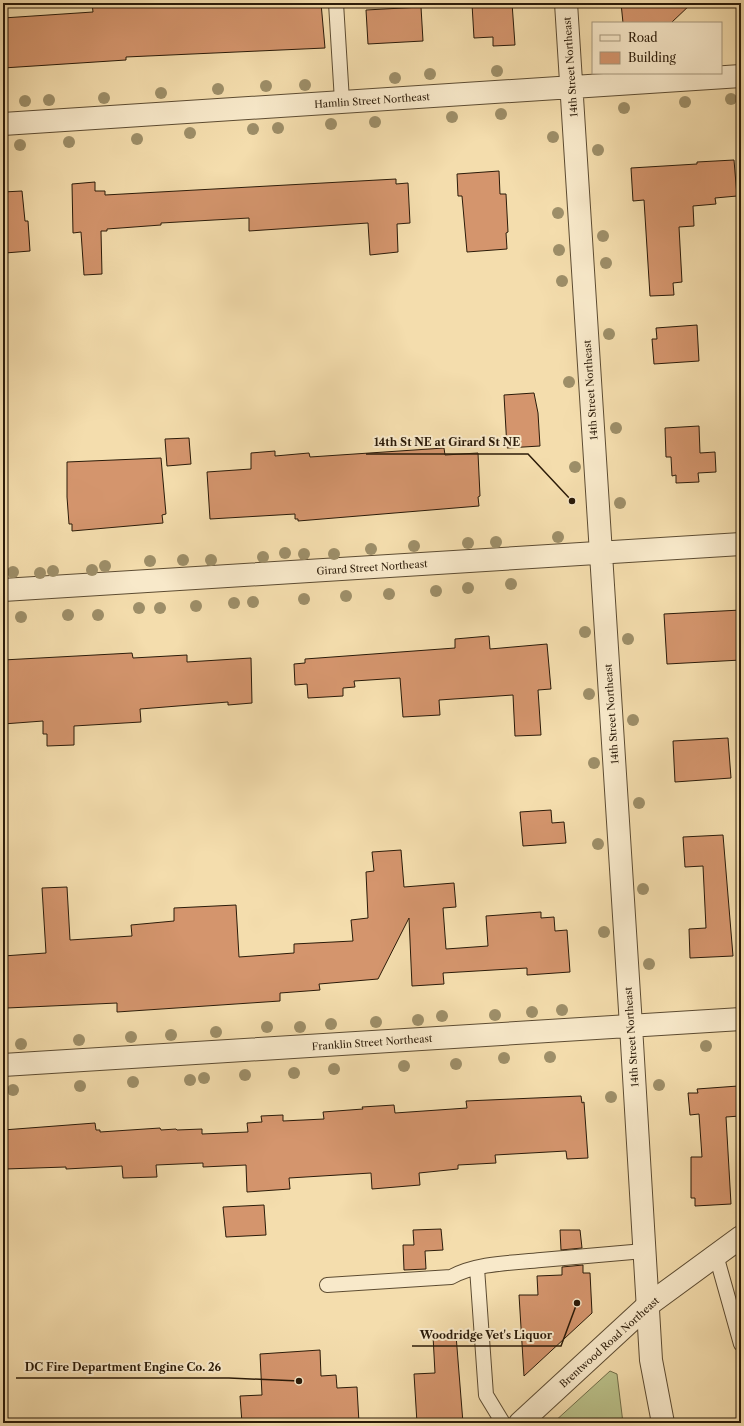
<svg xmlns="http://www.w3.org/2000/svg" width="744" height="1426" font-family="'Libre Caslon Text',serif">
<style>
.green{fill:#bac18a;stroke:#726e4a}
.building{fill:#d4956d;stroke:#2b1b09}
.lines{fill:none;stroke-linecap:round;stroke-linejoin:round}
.service-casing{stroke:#5d4c32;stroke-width:16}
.minor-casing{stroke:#5d4c32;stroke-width:24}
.tertiary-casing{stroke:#5d4c32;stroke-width:24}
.service{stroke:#f8e9ca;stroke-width:14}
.minor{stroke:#f8e9ca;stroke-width:22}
.tertiary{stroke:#f8e9ca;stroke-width:22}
.tree{fill:#9d8e68}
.labels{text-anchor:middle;stroke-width:4;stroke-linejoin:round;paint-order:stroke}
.street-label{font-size:10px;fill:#2b1b09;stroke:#f8e9ca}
.leader{fill:none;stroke:#2b1b09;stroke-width:1.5}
.callout-dot{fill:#2b1b09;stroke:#f8e9ca;stroke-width:1.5}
.callout-label{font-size:11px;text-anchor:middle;font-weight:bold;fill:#2b1b09;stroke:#f8e9ca;stroke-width:4;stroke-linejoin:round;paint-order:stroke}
</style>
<rect width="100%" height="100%" fill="#f4ddad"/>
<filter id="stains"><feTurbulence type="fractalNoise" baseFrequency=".005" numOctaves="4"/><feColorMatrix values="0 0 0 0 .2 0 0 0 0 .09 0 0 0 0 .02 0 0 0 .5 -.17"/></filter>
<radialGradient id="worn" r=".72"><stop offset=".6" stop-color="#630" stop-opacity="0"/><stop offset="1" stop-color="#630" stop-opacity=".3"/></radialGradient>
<path class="green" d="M610,1371L617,1374L623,1423H553Z"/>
<path class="building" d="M92,3H321L325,48L126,57V60L3,68V18L93,12Z
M512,3L515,45L493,46V37L474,38L472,4Z
M621,3H692L671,23H623Z
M421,7L423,41L368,44L366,10Z
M734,160L737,196L715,198L716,204L693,206L694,226L679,227L682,282L673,283L674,295L650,296L644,200L633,201L631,168L697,164V162Z
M499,171L500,194H506L508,232L506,233L507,249L467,252L462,196H458L457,174Z
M396,179V184L408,183L410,223L397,224L398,252L370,255L368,223L249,231V218L161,223V225L107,229V231H101L102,274L84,275L81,232L73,233L72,184L95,182V191H105V195Z
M22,191L25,221H28L30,251L5,253L3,192Z
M697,325L699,361L654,364L652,339H657L656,328Z
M534,393L538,413L540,446L507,448L504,395Z
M699,426L700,453L715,452L716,472L698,473L699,482L676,483V475L672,476L671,457H666L665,428Z
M189,438L191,464L167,466L165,439Z
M444,448L445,455L478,453L480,496L478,497L479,506L298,521V519H295V514L210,519L207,472L251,469V453L275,451V456L309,453L310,457Z
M161,458L166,514L162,515L163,523L72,531V524H69L67,497V462Z
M741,610V660L667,664L664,614Z
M489,636L490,649L547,644L551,689L538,690L541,735L515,736L513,695L439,700L440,715L403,717L400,678L354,681L355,687L343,688V696L308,698L307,684L295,685L294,664L305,663V659L455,648V639Z
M132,653L133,658L187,655V662L251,658L252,703L228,705V702L140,709L141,722L74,726V745L47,746V734H43V721L3,724V660Z
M728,738L731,778L675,782L673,741Z
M551,810L552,823L564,822L566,843L523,846L520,812Z
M723,835L733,956L690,958L689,929L706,928L703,866L685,867L683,837Z
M401,850L404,887L454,883L456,907L443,908L446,949L488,946L486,916L541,912V918L554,917L555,931L567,930L570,972L527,975V968L443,973L444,984L412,986L409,918L378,979L319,984L320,990L280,993V1001L117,1012V1003L7,1008L6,1001H3V956L46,953L42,888L67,887L70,940L132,936L131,925L174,921V908L236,905L239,957L294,953V944L353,941L351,920L368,918L366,872L374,871L372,852Z
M738,1086L740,1116L726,1117L731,1204L695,1206V1198H691V1157H702L699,1114L690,1115L688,1093H698L697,1089Z
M581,1096L582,1103L584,1102L588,1158L567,1159L566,1151L495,1155L496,1163L458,1165V1169L419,1173L420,1185L372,1189L371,1173L289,1178L290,1189L247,1192L246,1165L203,1167V1163L156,1165L157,1177L123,1178L122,1166L66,1169V1167L5,1169L3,1130L95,1123L96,1130H100V1132L160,1128L161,1130L176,1129L177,1130L202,1129V1134L248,1132L247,1123L262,1122L261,1116L283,1115V1121L324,1119L323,1112L363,1109L362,1107L394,1105L395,1113L467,1108L466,1101Z
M264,1205L266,1235L226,1237L223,1207Z
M441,1229L443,1250L425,1251L426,1269L404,1270L403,1245H414L413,1230Z
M560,1230H580L582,1248L561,1250Z
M583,1265V1273H590L592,1313L524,1376L519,1295H538L537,1276L562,1275V1267Z
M456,1335L463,1423H417L414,1374L435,1373L433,1336Z
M320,1350L321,1376L336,1375L337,1388L357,1387L359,1423H242L240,1396L262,1395L260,1354Z"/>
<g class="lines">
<g class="service-casing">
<path id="service" d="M336,3L342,101
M716,1255L741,1344
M477,1268L486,1395L503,1423
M327,1285L451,1277C477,1263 511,1263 541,1260C575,1257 610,1254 644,1251"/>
</g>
<g class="minor-casing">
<path id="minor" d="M566,3L631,1026
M3,124L741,76
M3,590L741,544
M520,1423L648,1305L741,1237"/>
</g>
<g class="tertiary-casing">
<path id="tertiary" d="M631,1026L651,1360L663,1423
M3,1065L741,1019"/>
</g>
<use href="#service" class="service"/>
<use href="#minor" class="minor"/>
<use href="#tertiary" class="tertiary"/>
</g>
<g class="tree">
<circle cx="497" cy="71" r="6"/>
<circle cx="430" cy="74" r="6"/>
<circle cx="395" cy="78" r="6"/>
<circle cx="305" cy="85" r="6"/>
<circle cx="266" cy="86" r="6"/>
<circle cx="218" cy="89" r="6"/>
<circle cx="161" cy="93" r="6"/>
<circle cx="104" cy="98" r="6"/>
<circle cx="731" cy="99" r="6"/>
<circle cx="49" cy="100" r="6"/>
<circle cx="25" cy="101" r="6"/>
<circle cx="685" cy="102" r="6"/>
<circle cx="624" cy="108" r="6"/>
<circle cx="501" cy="114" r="6"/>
<circle cx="452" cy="117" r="6"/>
<circle cx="375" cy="122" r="6"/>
<circle cx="331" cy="124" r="6"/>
<circle cx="278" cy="128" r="6"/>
<circle cx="253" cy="129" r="6"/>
<circle cx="190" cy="133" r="6"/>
<circle cx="553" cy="137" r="6"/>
<circle cx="137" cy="139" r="6"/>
<circle cx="69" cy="142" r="6"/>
<circle cx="20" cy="145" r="6"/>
<circle cx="598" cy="150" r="6"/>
<circle cx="558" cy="213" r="6"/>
<circle cx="603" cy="236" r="6"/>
<circle cx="559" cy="250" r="6"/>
<circle cx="606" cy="263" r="6"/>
<circle cx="562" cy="281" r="6"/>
<circle cx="609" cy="334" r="6"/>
<circle cx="569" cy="382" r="6"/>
<circle cx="616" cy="428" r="6"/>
<circle cx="575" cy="467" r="6"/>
<circle cx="620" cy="503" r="6"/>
<circle cx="558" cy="537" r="6"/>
<circle cx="496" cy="542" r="6"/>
<circle cx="468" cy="543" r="6"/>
<circle cx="414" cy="546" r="6"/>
<circle cx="371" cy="549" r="6"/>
<circle cx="285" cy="553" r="6"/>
<circle cx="304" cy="554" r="6"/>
<circle cx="334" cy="554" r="6"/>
<circle cx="263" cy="557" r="6"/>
<circle cx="183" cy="560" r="6"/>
<circle cx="211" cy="560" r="6"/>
<circle cx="150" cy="561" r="6"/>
<circle cx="105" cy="566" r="6"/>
<circle cx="92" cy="570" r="6"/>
<circle cx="53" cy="571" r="6"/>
<circle cx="13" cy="572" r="6"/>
<circle cx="40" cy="573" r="6"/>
<circle cx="511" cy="584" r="6"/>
<circle cx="468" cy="588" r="6"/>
<circle cx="436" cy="591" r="6"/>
<circle cx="389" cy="594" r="6"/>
<circle cx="346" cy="596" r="6"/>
<circle cx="304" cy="599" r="6"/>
<circle cx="253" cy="602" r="6"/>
<circle cx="234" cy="603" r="6"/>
<circle cx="196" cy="606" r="6"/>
<circle cx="139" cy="608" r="6"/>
<circle cx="160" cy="608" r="6"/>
<circle cx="68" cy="615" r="6"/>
<circle cx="98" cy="615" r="6"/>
<circle cx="21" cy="617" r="6"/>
<circle cx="585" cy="632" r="6"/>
<circle cx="628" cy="639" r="6"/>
<circle cx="589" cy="694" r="6"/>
<circle cx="633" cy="720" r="6"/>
<circle cx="594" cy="763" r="6"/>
<circle cx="639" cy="803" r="6"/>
<circle cx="598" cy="844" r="6"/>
<circle cx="643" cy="889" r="6"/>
<circle cx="604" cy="932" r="6"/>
<circle cx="649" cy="964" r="6"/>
<circle cx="562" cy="1010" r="6"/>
<circle cx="532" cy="1012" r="6"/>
<circle cx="495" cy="1015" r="6"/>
<circle cx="442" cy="1016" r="6"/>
<circle cx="418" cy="1020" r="6"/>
<circle cx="376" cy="1022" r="6"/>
<circle cx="331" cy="1024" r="6"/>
<circle cx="267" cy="1027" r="6"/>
<circle cx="300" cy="1027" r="6"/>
<circle cx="216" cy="1032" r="6"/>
<circle cx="171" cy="1035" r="6"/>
<circle cx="131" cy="1037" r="6"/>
<circle cx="79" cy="1040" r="6"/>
<circle cx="21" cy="1044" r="6"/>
<circle cx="706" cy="1046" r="6"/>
<circle cx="550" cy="1057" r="6"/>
<circle cx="504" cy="1058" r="6"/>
<circle cx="456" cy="1064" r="6"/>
<circle cx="404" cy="1066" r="6"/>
<circle cx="334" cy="1069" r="6"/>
<circle cx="294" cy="1073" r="6"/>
<circle cx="245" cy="1075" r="6"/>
<circle cx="204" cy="1078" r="6"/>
<circle cx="190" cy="1080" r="6"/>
<circle cx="133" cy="1082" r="6"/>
<circle cx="659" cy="1085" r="6"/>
<circle cx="80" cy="1086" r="6"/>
<circle cx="13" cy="1090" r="6"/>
<circle cx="611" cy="1097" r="6"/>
</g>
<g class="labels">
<g class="street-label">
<text transform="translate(570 67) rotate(-94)" y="4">14th Street Northeast</text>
<text transform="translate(372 100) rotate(-4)" y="4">Hamlin Street Northeast</text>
<text transform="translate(590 390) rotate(-94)" y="4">14th Street Northeast</text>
<text transform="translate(372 567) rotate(-4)" y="4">Girard Street Northeast</text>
<text transform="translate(611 714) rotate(-94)" y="4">14th Street Northeast</text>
<text transform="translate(631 1037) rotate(-94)" y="4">14th Street Northeast</text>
<text transform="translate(372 1042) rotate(-4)" y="4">Franklin Street Northeast</text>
<text transform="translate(609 1342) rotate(-42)" y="4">Brentwood Road Northeast</text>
</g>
</g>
<path class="leader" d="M572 501L528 454H366M577 1303L561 1346H412M299 1381L229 1378H16"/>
<g class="callout-dot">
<circle cx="572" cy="501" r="4"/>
<circle cx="577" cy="1303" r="4"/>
<circle cx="299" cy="1381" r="4"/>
</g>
<g class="callout-label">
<text x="447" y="446">14th St NE at Girard St NE</text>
<text x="486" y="1339">Woodridge Vet's Liquor</text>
<text x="123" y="1371">DC Fire Department Engine Co. 26</text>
</g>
<rect width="744" height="1426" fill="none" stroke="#f4ddad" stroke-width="16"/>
<rect x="4" y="4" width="736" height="1418" fill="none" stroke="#2b1b09" stroke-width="2"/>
<rect x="8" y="8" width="728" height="1410" fill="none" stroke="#2b1b09"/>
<rect x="592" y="22" width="130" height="52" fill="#f8e9ca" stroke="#a6977d"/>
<rect x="600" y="35" width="20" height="6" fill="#f8e9ca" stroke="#a6977d"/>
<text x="628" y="42" font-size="12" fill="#2b1b09">Road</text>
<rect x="600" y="52" width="20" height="12" fill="#d4956d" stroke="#a6977d"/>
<text x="628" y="62" font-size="12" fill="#2b1b09">Building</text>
<rect width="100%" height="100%" filter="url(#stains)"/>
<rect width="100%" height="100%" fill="url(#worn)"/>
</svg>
